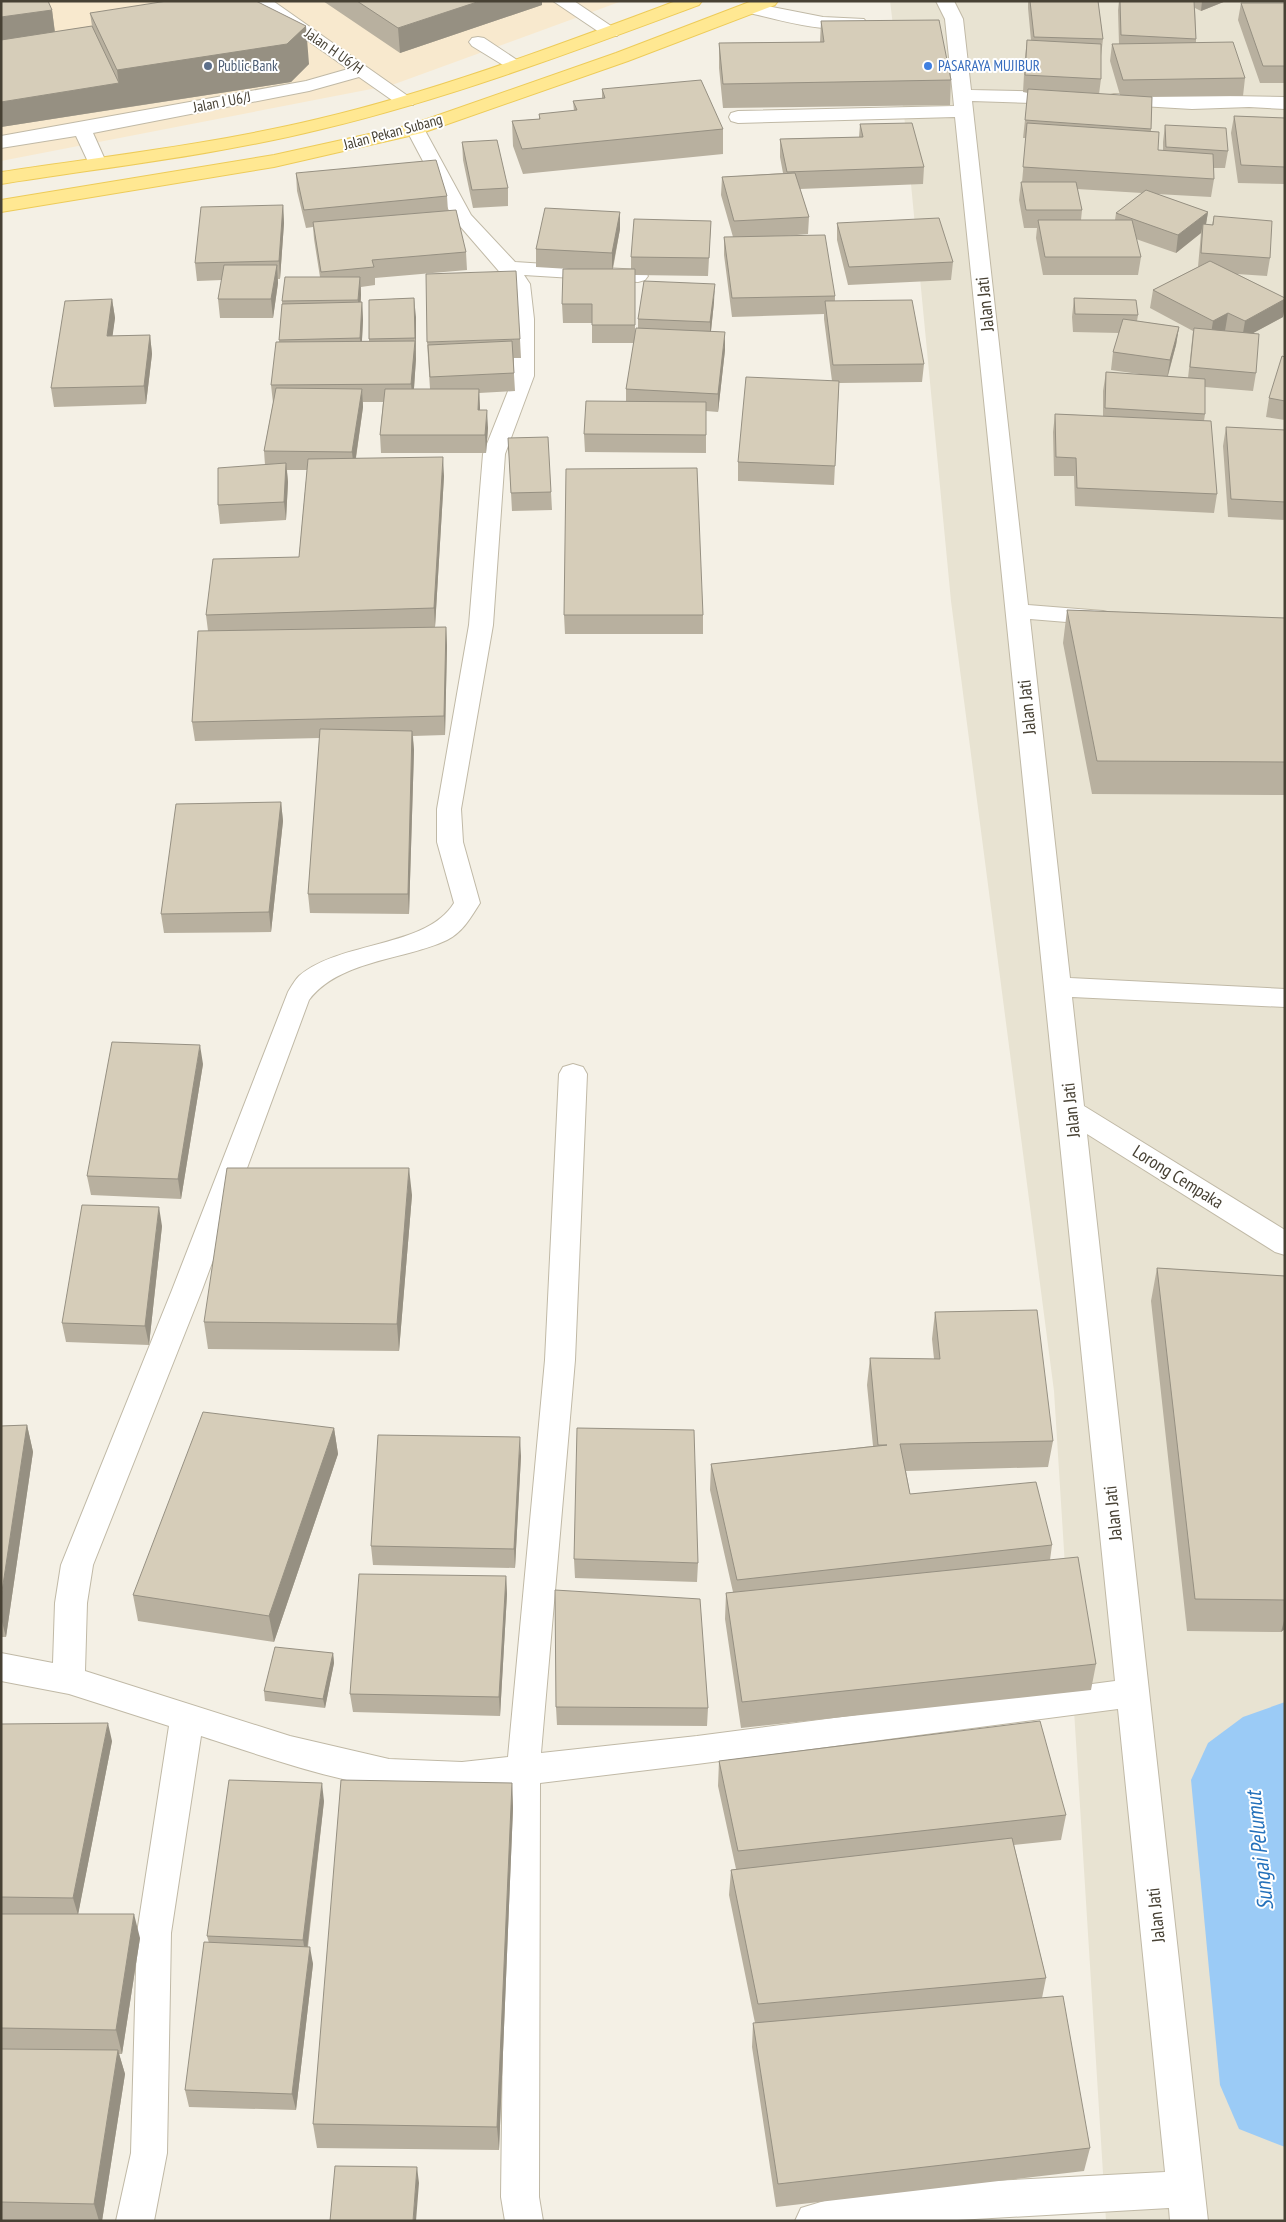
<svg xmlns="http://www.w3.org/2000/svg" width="1286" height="2222" font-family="'PT Sans Narrow',sans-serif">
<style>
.residential{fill:#e8e3d2}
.commercial{fill:#f8e9ce}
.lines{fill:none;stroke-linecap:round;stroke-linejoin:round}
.river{fill:#9bcbf6;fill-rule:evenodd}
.minor-casing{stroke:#c0b9a6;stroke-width:2}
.major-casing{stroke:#edcb59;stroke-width:2}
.minor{fill:#fff;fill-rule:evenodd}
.major{fill:#ffe892;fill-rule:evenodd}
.wall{fill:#b8b09f;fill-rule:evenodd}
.shaded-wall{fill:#969082}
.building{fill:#d6cdb9;stroke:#969082}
.service-dot{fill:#5c6f8a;stroke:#fff;stroke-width:2}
.shop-dot{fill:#3f7fe0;stroke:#fff;stroke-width:2}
.labels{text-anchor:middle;stroke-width:4;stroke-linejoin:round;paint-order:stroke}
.far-street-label{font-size:15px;fill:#474134;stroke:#fff}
.far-service-label{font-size:15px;fill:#4e5e75;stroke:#fff;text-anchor:start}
.far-shop-label{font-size:15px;fill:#366cbe;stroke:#fff;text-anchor:start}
.street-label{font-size:18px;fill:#474134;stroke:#fff}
.near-water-label{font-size:22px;font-style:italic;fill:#2471bb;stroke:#fff}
</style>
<rect width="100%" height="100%" fill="#f4f0e5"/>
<path class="residential" d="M890,1H1285V2221H1106L1054,1391L951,601L906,132Z"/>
<path class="commercial" d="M1,1H622L392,85L1,161Z"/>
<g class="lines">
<path class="river" d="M1285,1702V2147L1239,2129L1220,2085L1191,1780L1208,1743L1243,1717Z"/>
<g class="minor-casing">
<path id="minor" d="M252,1H273L415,101L413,105H399L359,77L309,91L93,133L106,162L104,166H90L76,136L1,148V136L306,81L348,69Z
M553,1H574L620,32L617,36H605Z
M936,1H954L963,19L971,90L1064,92L1070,94L1073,98L1070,102L1064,104L972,101L1028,605L1103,611L1111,613L1115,618L1111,623L1103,625L1030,619L1070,978L1285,989V1007L1072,997L1084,1106L1285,1230V1255L1275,1252L1087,1134L1208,2221H1170L1169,2208L940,2221H795L801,2208L841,2196L953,2183L1165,2172L1118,1709L697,1764L540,1783L539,2197L543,2221H505L501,2197L506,1787C468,1791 426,1795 388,1788C324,1778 262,1756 201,1736L171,1933L167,2153L154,2221H116L131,2153L137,1933L169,1726L69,1694L1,1681V1653L53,1663L55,1603L61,1565L172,1290L288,992C291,987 295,980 299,976C339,941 427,948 454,903L437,842V809L469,625L483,454L514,376V319L510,284L453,218L406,129L408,125H422L471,215L515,262L638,270L645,272L648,276L645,280L638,282L524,275L530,284L534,319V376L505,454L493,625L461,809L463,842L480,903C471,917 463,932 447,940C405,960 339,960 309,1000L202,1290L93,1565L87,1603L85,1671L290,1736L389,1759L462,1762L508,1757L545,1360L559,1074L563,1067L573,1064L583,1067L587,1074L575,1360L541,1753L697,1736L1115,1681L955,117L738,123L731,121L729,117L731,113L738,111L954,106L945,19Z
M752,3L823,17L864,19L867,23L864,27C832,35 778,20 746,12L743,8L746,4Z
M478,37L484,38L523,64L520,68H508L472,46L469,42L472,38Z
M1114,94L1285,97V109L1249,107L1192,109L1107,104L1105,100L1107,96Z"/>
</g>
<g class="major-casing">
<path id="major" d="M676,1H702L699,5C575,51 451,98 322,129C217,155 108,167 1,184V172C107,156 214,144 318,119C440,90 558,45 676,1Z
M752,1H778L775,5L628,61L422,133L274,167L1,212V200L274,155L410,125L616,53Z"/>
</g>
<use href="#minor" class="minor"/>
<use href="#major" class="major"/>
</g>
<path class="wall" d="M1,1L52,10L55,32L92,26L90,13L309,64L291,82L1,127Z
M323,1H542V5L400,53Z
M1028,1H1098L1103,39L1101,56V79L1099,94L1120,95L1110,61L1112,44H1119L1118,10L1119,1H1226L1201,11L1195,8L1196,39V43L1245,78L1243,96L1148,97H1152L1151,131L1158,150H1163V142L1165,125L1228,151L1225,168H1213L1214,179L1211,197L1157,194L1208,212L1206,224L1212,225L1214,216L1270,258L1267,276L1237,274L1284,298L1285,290V306L1283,317L1253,333L1256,373L1253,391L1205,387V414L1204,421L1217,494L1214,513L1075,506L1074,476H1054L1053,432L1055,414L1103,416V391L1106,372L1146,375L1111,370L1113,352L1119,333L1073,332L1072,317L1074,298L1138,315L1137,321L1179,327L1176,345L1168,376L1188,378L1193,331L1150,308L1153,290L1198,267L1201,233L1176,253L1136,239L1141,257L1138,275H1043L1036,238L1037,228H1024L1019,200L1021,182H1022L1026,138H1023L1028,93L1023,92L1025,57L1027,40H1031L1028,8ZM1077,189L1142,193L1116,213L1115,220H1081L1082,210Z
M1241,3H1285V83H1260L1238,20Z
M821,21L951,80L950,105L723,108L719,68V43L820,42Z
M602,89L723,129V154L523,174L513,146L512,121L539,119V114L574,111L573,101L602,99Z
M1234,116L1285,118V184L1238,183L1231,133Z
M860,124L924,167L923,184L800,189L809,217L808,234L786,236L835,296V301L924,364L922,382L839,383L834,485L738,481V462L832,381L824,319V314L732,317L724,255V237H733L721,195L722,177L783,173L780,157V139L859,137Z
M462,142L508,188V206L473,208L463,160Z
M296,173L447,196L448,211L466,252L467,270L375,278V285L361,287V302H362L363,320L362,341H369V300L414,298L416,356L414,389H430L427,342L520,339L521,358H513L515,391L479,393L480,410L488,428L486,453H381L380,435L383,402H363V407L356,458L444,476L435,627H408H446L447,646L445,735L413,736L414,750L409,914L310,913L308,894L320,738L195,741L192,722L208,631L206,615L299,557L307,470H287L288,482L286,520L220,524L218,505L265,465L264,451L273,403L271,385L279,342L282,307V301L320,277L314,239L313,227L306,228L297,191Z
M283,205L284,223L280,279H278V283L273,318H220L218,299L222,280L197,281L195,263Z
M620,212V229L613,269H631V257L711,221L708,276L635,275V336L638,328V319L714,302L711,331L725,350L718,412L706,411V453L585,452L584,434L626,401V389L634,343H592V323H563L562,304L569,269L536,267V249Z
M837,223L953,262L951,280L848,285L837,240Z
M112,299L115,318L112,336L150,335L152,354L146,404L54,407L51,388Z
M1285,357V420L1266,417L1269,398Z
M1226,427L1285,430V520L1228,517L1223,446Z
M508,438L551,492L552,510L512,511Z
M1067,610L1285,618V795L1092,794L1063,643Z
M564,615H703V634H565Z
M281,802L283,821L271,932L164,933L161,914Z
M203,1064L181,1199L91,1195L87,1176Z
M412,1195L399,1351L208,1349L204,1322Z
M162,1226L149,1345L66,1342L62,1323Z
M1157,1268L1285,1276V1629L1281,1632L1187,1631L1151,1301Z
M935,1312L1053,1441L1048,1467L906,1471L910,1494L1052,1545L1050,1560L1096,1664L1091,1690L741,1728L725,1619L726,1593L733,1592L710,1490L711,1464L873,1446L867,1385L870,1358L934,1359L932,1339Z
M27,1425L33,1452L6,1637H1V1426Z
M334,1428L338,1454L274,1642L138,1621L133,1595Z
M521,1456L515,1568L373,1565L371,1546Z
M574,1559L698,1563L697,1582L575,1578Z
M506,1576L507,1594L500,1716L353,1712L350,1694Z
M333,1653L334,1663L325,1708L265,1701L264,1691Z
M556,1707L708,1708L707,1726L557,1725Z
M1,1724L112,1741L78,1914L140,1938L122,2054H119L125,2074L102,2221H1Z
M719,1761L1066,1815L1061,1840L1014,1845L1046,1978L1042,1998L1090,2148L1084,2171L776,2207L752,2047L753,2023H755L729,1895L731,1870L736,1869L718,1786Z
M512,1783L513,1808L499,2150L317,2148L313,2124Z
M324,1801L308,1947L313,1964L296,2110L189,2107L185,2090L209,1943L207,1936Z"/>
<path class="shaded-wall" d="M480,1H542V5L400,53L398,28Z
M1202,1H1226L1201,11Z
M52,10L55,34L1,42V17Z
M306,26L309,64L291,82L122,108L117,70Z
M119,83L122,108L1,127V102Z
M283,205L284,223L280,279L279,261Z
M620,212V229L612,271V253Z
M1208,212L1205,230L1203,224L1201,233L1176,253L1178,235Z
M277,265L278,283L273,318L271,299Z
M360,277L361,295L359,318L358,300Z
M715,284L714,302L710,340V322Z
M414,298L416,317V356L415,338Z
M112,299L115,318L110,355L107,336Z
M1285,299V305L1283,317L1242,339L1245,321Z
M362,302L363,320L361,357L360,338Z
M1228,313L1225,331L1210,340L1213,321Z
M1179,327L1176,345L1167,378L1170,360Z
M725,332V350L718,412V394Z
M150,335L152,354L146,404L144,386Z
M415,341L416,359L413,402L411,384Z
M362,389L363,407L354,470L352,452Z
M479,389L480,408L479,428L478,410Z
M487,410L488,428L486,453L485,435Z
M443,457L444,476L435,627L434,608Z
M286,463L288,482L286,520L284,502Z
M446,627L447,646L445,735L444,716Z
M412,731L414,750L409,914L408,894Z
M281,802L283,821L271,932L269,912Z
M200,1045L203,1064L181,1199L178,1179Z
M409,1168L412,1195L399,1351L397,1324Z
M159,1207L162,1226L149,1345L145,1326Z
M27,1425L33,1452L6,1637L1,1618V1598Z
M334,1428L338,1454L274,1642L269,1616Z
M520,1437L521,1456L515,1568L514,1549Z
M506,1576L507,1594L500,1716L499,1697Z
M1285,1617V1629L1281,1632Z
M333,1653L334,1663L325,1708L323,1699Z
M108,1723L112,1741L78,1915L73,1898Z
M322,1783L324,1801L306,1958L303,1940Z
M512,1783L513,1808L499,2150L497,2127Z
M134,1914L140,1938L122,2054L116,2030Z
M310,1947L313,1964L296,2110L292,2094Z
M118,2050L125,2074L102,2221H99L94,2204Z
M417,2167L419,2183L416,2221H413Z"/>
<path class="building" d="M1,1H48L52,10L1,17Z
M167,1H256L306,26L287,44L117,70L90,13Z
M357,1H480L398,28Z
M1030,1H1098L1103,39L1034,37Z
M1120,1H1194L1196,39L1121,35Z
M1241,3H1285V66H1263Z
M939,20L951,80L723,84L719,43L824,42L821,21Z
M92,26L119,83L1,102V40Z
M1027,40L1101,44V79L1025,75Z
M1233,42L1245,78L1123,80L1112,44Z
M701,80L723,129L522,149L512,121L540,119L539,114L577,110L573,101L605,98L602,89Z
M1028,89L1152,97L1151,129L1025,120Z
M1234,116L1285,118V167L1241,165Z
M912,123L924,167L787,172L780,139L863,137L860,124Z
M1027,123L1159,132L1158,150L1213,154L1214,179L1023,167Z
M1165,125L1226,128L1228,151L1166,147Z
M497,140L508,188L472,190L462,142Z
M436,160L447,196L304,210L296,173Z
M795,173L809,217L734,221L722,177Z
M1021,182H1076L1082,210H1026Z
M1146,190L1208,212L1178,235L1116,213Z
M283,205L279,261L195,263L201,207Z
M545,208L620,212L612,253L536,249Z
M456,210L466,252L372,260L374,267L321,272L313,222Z
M1214,216L1272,221L1270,258L1201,253L1203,224L1213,225Z
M939,218L953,262L849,267L837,223Z
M634,219L711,221L709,258L631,257Z
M1038,220H1132L1141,257H1045Z
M825,235L835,296L732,298L724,237Z
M1210,261L1285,298V299L1245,321L1228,313L1213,321L1153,290Z
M224,265H277L271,299H218Z
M563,269H635V325H592V304H562Z
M516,271L520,339L427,342L426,274Z
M285,277H360L358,300L282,301Z
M644,281L715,284L710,322L638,319Z
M414,298L415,338L369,339V300Z
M1074,298L1136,300L1138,315L1075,314Z
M112,299L107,336L150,335L144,386L51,388L65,301Z
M912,300L924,364L833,365L825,301Z
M362,302L360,338L279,340L282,304Z
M1123,319L1179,327L1170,360L1113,352Z
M636,328L725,332L718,394L626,389Z
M1194,328L1259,334L1256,373L1190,367Z
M415,341L411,384L271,385L276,342Z
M512,341L514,373L430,377L428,345Z
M1282,356L1285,357V401L1269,398Z
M1106,372L1205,379V414L1105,408Z
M746,377L839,381L835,466L738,462Z
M276,388L362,389L352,452L264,451Z
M385,389H479L478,410H487L485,435H380Z
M586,401L706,402V435L584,434Z
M1055,414L1211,421L1217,494L1077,488L1076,458L1056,457Z
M1226,427L1285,430V502L1231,499Z
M548,437L551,492L511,493L508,438Z
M443,457L434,608L206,615L213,559L299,557L308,459Z
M286,463L284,502L218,505V468Z
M697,468L703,615H564L566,469Z
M1067,610L1285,618V762L1097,761Z
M446,627L444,716L192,722L198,631Z
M320,729L412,731L408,894H308Z
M281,802L269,912L161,914L176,804Z
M112,1042L200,1045L178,1179L87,1176Z
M227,1168H409L397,1324L204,1322Z
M82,1205L159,1207L145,1326L62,1323Z
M1157,1268L1285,1276V1600L1195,1599Z
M1037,1310L1053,1441L900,1444L910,1494L1036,1482L1052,1545L737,1580L711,1464L887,1445H878L870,1358L940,1359L935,1312Z
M203,1412L334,1428L269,1616L133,1595Z
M27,1425L1,1598V1426Z
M577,1428L694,1430L698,1563L574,1559Z
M378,1435L520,1437L514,1549L371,1546Z
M1078,1557L1096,1664L742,1702L726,1593Z
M359,1574L506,1576L499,1697L350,1694Z
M555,1590L700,1599L708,1708L556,1707Z
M275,1647L333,1653L323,1699L264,1691Z
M1040,1721L1066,1815L738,1851L719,1761Z
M108,1723L73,1898L1,1897V1724Z
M229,1780L322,1783L303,1940L207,1936Z
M341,1780L512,1783L497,2127L313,2124Z
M1012,1838L1046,1978L758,2004L731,1870Z
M1,1914H134L116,2030L1,2028Z
M204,1942L310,1947L292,2094L185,2090Z
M1063,1996L1090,2148L778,2184L753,2023Z
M1,2049L118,2050L94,2204L1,2202Z
M335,2166L417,2167L413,2221H330Z"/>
<circle class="service-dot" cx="208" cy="66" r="5"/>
<circle class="shop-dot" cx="928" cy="66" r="5"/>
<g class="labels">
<g class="far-street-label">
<text transform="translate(334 51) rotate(35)" y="5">Jalan H U6/H</text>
<text transform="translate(222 102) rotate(-11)" y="5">Jalan J U6/J</text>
<text transform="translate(393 132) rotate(-15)" y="5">Jalan Pekan Subang</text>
</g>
<g class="far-service-label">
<text x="218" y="71">Public Bank</text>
</g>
<g class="far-shop-label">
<text x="938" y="71">PASARAYA MUJIBUR</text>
</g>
<g class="street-label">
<text transform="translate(985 304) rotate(-96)" y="6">Jalan Jati</text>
<text transform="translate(1027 707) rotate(-96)" y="6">Jalan Jati</text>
<text transform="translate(1071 1110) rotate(-96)" y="6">Jalan Jati</text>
<text transform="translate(1178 1177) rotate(32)" y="6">Lorong Cempaka</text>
<text transform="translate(1113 1513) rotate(-96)" y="6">Jalan Jati</text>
<text transform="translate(1156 1915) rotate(-96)" y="6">Jalan Jati</text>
</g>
<g class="near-water-label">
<text transform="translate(1259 1851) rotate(-96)" y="8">Sungai Pelumut</text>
</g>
</g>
<rect width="1286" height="2222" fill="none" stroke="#474134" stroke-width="5"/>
</svg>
